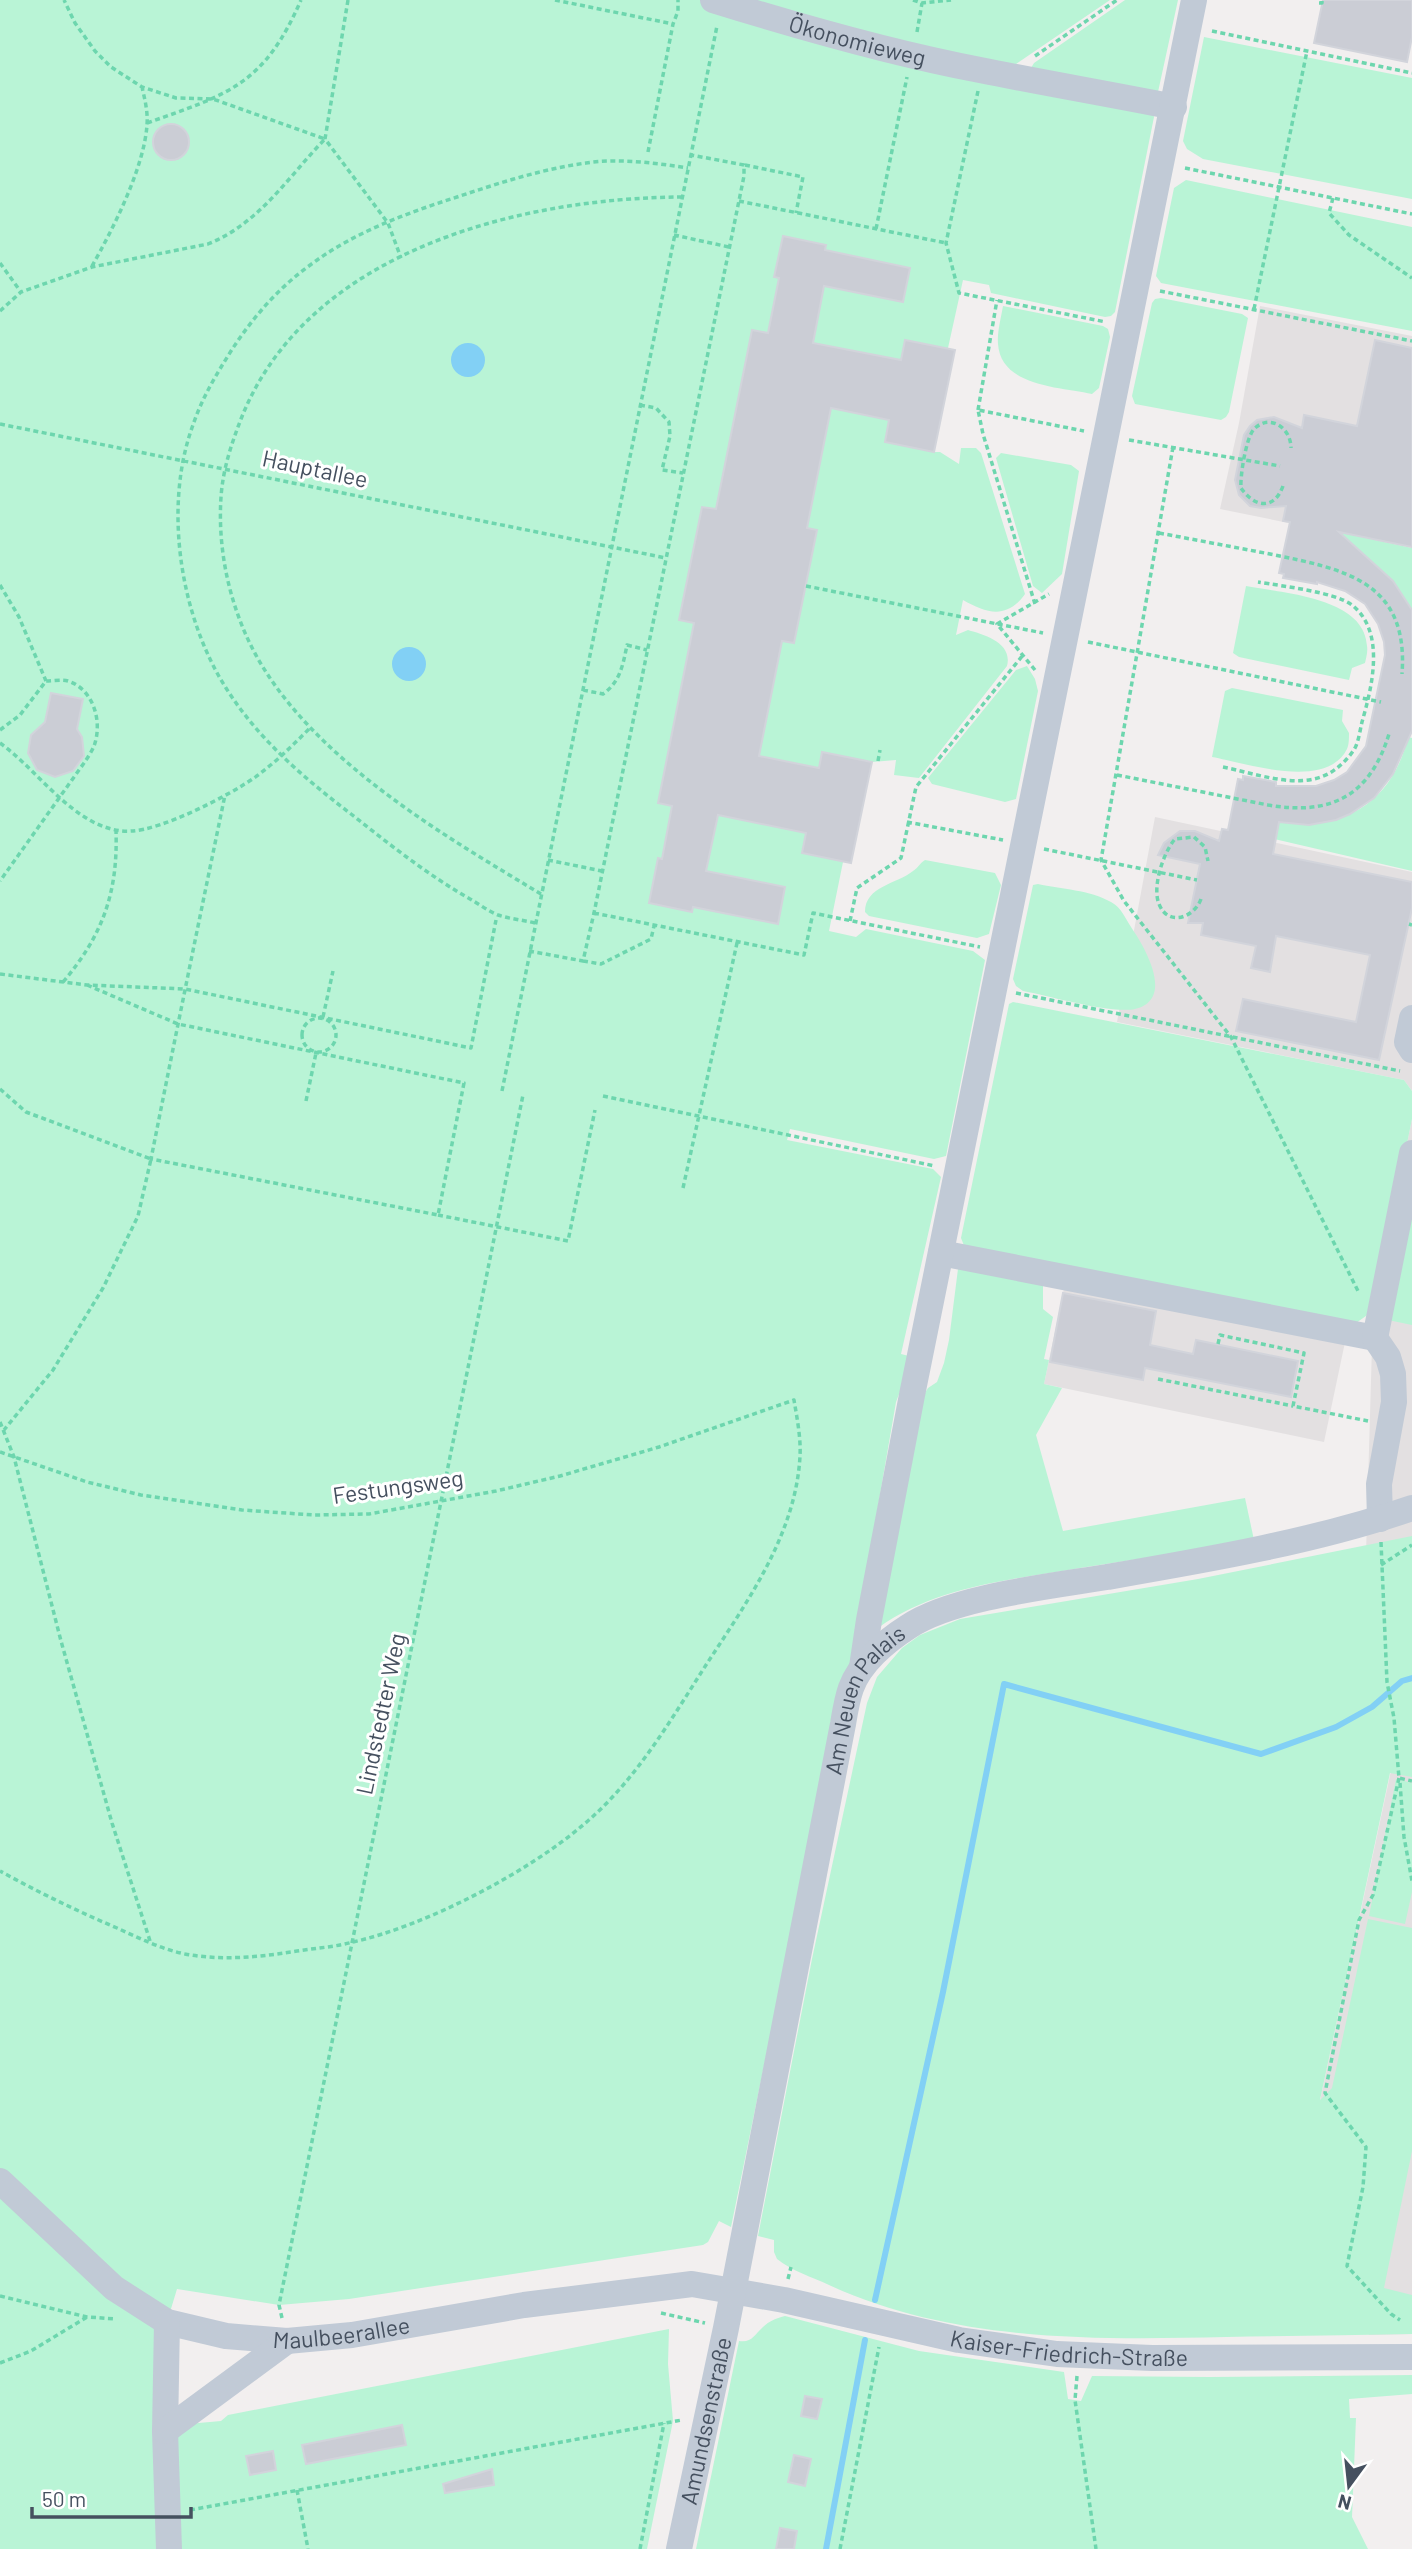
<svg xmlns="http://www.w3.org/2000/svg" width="1412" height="2549" font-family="Barlow,sans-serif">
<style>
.education{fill:#e3e0e1}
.green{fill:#b9f4d6}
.water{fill:#82d0f5}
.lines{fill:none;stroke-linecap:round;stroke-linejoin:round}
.stream{stroke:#82d0f5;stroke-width:6}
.building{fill:#cbcdd5;stroke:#d2d4db;stroke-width:2}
.path{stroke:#6dd6ae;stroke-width:3.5;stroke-dasharray:5 3.5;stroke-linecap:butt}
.minor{stroke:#c1cad6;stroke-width:26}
.labels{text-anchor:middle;stroke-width:6;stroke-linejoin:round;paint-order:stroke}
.street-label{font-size:23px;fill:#45505f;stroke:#fff}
</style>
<rect width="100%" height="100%" fill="#f2efef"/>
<path class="education" d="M1260,306L1412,336V548L1220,509L1239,423Z
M1155,817L1412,872V1091L1404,1080L1117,1022Z
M1412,1119V1655L1363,1658L1373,1311Z
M1068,1269L1348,1328L1324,1442L1044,1384Z
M1412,1673V2334L1369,2335L1320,2101Z"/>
<path class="green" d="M0,0H1110L1016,64L1153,114L1154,117L1115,312L1111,316L1105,317L991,293L989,285L963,280L948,348L955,350L934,452H940L959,464L961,448H976L981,453L1025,594C1007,620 986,613 963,600L956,635L968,630C985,635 1013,643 1007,666L919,778L894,775L896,760L872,762L851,863L843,862L829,931L856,937L866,929L973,951L985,960L946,1156L934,1159L790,1129L787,1140L933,1169L941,1177L901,1354L913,1357L896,1402L858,1622L856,1656L842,1685L731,2227L719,2221L708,2242L703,2245L349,2299L279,2305L177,2289L167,2322L165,2426L221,2421L228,2415L669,2329L668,2364L673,2421L647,2549H0Z
M1125,0H1178L1158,92L1031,68L1034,63Z
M1204,37L1412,78V199L1203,159L1187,149L1183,141Z
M1186,180L1412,227V331L1161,283L1156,276L1174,188Z
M1161,298L1242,314L1248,318L1229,412L1226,417L1221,420L1135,404L1132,396L1152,303L1155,299Z
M1003,306L1103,326L1108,329L1110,337L1099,388L1092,394C1061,387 1001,387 998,344C997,332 1001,318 1003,306Z
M1001,453L1071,465L1079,471L1062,574L1042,593L1033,586L996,458Z
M1337,532L1412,548V610L1393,581L1367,561Z
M1246,586C1282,593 1365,597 1367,646C1368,652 1366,658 1365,663L1352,668L1349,680L1239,657L1233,653Z
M1027,666L1035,679L1038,691L1016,799L1005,802L932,784L928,778L1016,670Z
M1232,688L1343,710L1342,721L1349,733C1349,738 1349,745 1347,749C1326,791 1246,763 1212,757L1225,691Z
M1408,737L1412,738V871L1257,835L1268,820C1336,834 1391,808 1408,737Z
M925,860L995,873L1001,885L989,934L977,938L869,916L865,912C865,886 897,884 913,871C918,868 920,863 925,860Z
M1038,884C1061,889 1090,890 1111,902C1121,907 1125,918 1131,927C1144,946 1176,999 1135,1009C1110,1014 1050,996 1023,991L1016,986L1013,979L1033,885Z
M1013,1002L1404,1080L1412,1091V1119L1373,1311L1356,1323L965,1248L961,1238L1009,1004Z
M1412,1212V1325L1388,1320Z
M959,1261L1043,1278V1309L1053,1317L1044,1359L1049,1360L1044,1384L1062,1388L1036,1435L1063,1531L1245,1498L1254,1540C1196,1550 1138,1559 1080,1568C1010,1580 937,1586 878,1628L918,1404L928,1388L937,1382L944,1363L949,1340Z
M1412,1536V1777L1390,1773L1320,2100L1332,2088L1368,1919L1412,1928V2151L1384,2288L1412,2295V2334C1350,2335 1288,2336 1226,2337C1093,2340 953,2342 829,2285C812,2277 792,2271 777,2259L774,2252V2240L758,2236L812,1959L867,1703L877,1677L902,1648L920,1635L960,1619L1198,1579Z
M1396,1779L1412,1783V1892L1405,1924L1369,1916Z
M785,2316L919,2351L1064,2372L1068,2399L1081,2401L1092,2376L1209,2377L1412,2375V2394L1349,2399L1350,2418H1356L1352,2517L1368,2549H696L739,2341C752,2343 754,2335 763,2327C769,2321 777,2318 785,2316Z"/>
<path class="water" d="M451 360a17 17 0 1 1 34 0a17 17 0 1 1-34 0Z
M392 664a17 17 0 1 1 34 0a17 17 0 1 1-34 0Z"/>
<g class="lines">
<path class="stream" d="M875,2300L943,1992L1004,1684L1261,1754L1336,1727L1372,1707L1402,1681L1412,1678
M826,2549L865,2340"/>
</g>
<path class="building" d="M1323,0H1412V37L1407,62L1314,43Z
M153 142a18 18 0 1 1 36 0a18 18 0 1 1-36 0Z
M783,236L826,245L825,250L910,268L903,302L824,286L813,343L901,360L905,340L955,350L934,452L885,442L889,420L831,408L807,528L817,530L794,643L782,641L759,756L819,768L822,752L872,762L851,863L802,853L806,833L718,815L706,871L785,887L778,924L693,907L692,912L649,903L658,858L662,859L672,806L658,803L694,623L679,620L702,507L716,509L752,330L768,333L779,278L774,277Z
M1375,340L1412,348V547L1339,532L1393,581L1412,610V731L1393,774L1374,798L1350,814L1336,820L1309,825L1279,822L1273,854L1412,882V908L1379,1060L1236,1031L1243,999L1356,1022L1370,955L1276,936L1270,972L1251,968L1256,946L1201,935L1203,923H1188L1200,864L1158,855L1164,843L1180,831H1195L1219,841L1222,829L1228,830L1238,779L1243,780V776L1276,782V786H1316L1334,780L1347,772L1366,746L1385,655L1384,642L1378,624L1365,604L1345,591L1317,582V584L1283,578L1284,574L1279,573L1290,522L1283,521L1286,506L1261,508L1250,506L1239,495L1235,480L1244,435L1250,426L1257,420L1274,417L1302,428L1304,415L1357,426Z
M51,693L83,699L77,729L82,737L84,756L73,771L55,777L37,770L28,753L31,735L45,722Z
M1063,1293L1156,1311L1150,1345L1193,1354L1196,1340L1298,1361L1291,1397L1145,1368L1143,1380L1050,1362Z
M805,2396L822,2399L817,2419L801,2416Z
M402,2425L406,2445L306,2464L302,2445Z
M273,2451L276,2470L250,2475L246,2456Z
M794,2455L811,2459L805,2486L788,2482Z
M492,2469L494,2485L445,2493L443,2484Z
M780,2528L797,2531L794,2549H776Z"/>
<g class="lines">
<path class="path" d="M348,0L325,139L388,223L401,258
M555,0L673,24
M913,0L922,3L951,0
M1319,3H1322V0
M1212,31L1412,73
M917,32L922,3
M1035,56L1117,0
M978,91L946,243L959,293L1106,322
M147,123C229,94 264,85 301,0
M648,152L673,24L678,11V0
M745,165L803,177L796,213
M1185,168L1412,214
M1333,198L1329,213L1349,235L1412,278
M739,201L946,243
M876,229L907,77
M674,235L729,247
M0,263L21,292
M92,266C113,229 144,168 147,125C148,112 145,100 142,87
M1160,291L1412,341
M1254,309L1307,51
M0,311L21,292L92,267L208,244C260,223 288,177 325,139L213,99L176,98L142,87L111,67L95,51L75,23L64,0
M640,405L656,408L669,422L670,436L662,470L683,473
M978,410L997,300
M0,424L666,558
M1129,440L1280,466
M1173,447L1101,860L1124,901L1231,1037L1359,1293
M1283,486C1274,511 1254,507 1241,488C1240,476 1246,438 1254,429C1270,413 1291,428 1291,448
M1159,533C1196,540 1233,547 1270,554C1344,569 1409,581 1402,674
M0,585L19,617L46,681
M806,586L1043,633
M1035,604L983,434L978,410L1084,431
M1088,642L1381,702
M1035,670L997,624L1049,594
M583,690L603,694C620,682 623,665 627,645L647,650
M0,730L20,715L46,681C53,681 62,679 68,681C93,689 102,720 95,743C93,750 88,757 84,763L0,881
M0,743C33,767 58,804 95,823C106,828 118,832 131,831C162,830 228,796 254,778C275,763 292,746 310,728
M878,761L880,750
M1223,767C1254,773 1297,790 1328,774C1339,768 1349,758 1355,748C1359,740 1360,730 1362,722C1372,687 1386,632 1352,605C1335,592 1281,586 1258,582
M1117,775L1268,805C1331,816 1370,796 1389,734
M907,822L1003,840
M1044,849L1197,880
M548,860L602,871
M541,894C446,837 327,767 266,672C233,621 217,557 221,497C223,469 231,445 241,419C307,251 519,198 682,197
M1201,899C1194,918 1168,927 1159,904C1152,887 1163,853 1175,839L1194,837L1205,847L1208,861
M594,913L804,955L813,913L980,947
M850,921L857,888L901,858L916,787L1023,655
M535,923C523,920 510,919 498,915C488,911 479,904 470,899C428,875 389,844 351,814C304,778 258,739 226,688C180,616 163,506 193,425C202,398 216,375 231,351C253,317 279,287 313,263C355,232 407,213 457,197C499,183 542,169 586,163C619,158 655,163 688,168
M1409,924L1412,925
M529,951L583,961L594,913L744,176V165L691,155
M583,961L601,964L651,939L654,926
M0,974L87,985L185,989L471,1048L496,920
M63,982C103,935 118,892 116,831
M87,985L178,1024L464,1083L438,1215L151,1159C175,1038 200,916 225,795
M1016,993L1400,1071
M323,1017L333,971
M302 1035a17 17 0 1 1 34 0a17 17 0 1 1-34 0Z
M0,1089L26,1112L151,1159L138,1216L103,1288L53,1370L4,1430
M502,1091L717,26
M603,1096L935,1166
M306,1101L316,1053
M683,1188L737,943
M438,1215L568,1241L595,1110
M1218,1344L1220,1335L1304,1353L1293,1406L1368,1421
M1158,1379L1293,1406
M0,1422L14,1457L61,1641L112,1823L151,1944
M0,1452L87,1482L141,1495L242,1510L314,1515L369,1514L496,1491L560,1476L659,1447L794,1400C797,1418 801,1438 800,1456C796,1534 747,1602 706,1665C670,1721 635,1782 583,1825C527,1873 425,1926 353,1942C335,1947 316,1948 297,1951C260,1957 223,1961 185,1954C161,1949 139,1938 117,1928C77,1911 38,1892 0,1871
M1381,1542L1387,1682L1394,1718L1399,1778L1412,1781
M1381,1565L1412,1545
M1399,1778L1373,1895L1359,1920L1325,2093L1366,2147L1363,2187L1347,2266L1391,2314L1400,2320
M1400,1783L1404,1837L1412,1881
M788,2279L791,2267
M0,2296L87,2317L116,2319
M661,2313L705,2323
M282,2318L279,2305L523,1095
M0,2363L31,2351L87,2317
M1077,2376L1075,2400L1096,2549
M297,2490L308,2549
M190,2510L682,2420
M640,2549L664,2423
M840,2549L879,2347"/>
<g class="minor">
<path id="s1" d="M713,0C800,27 890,53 980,70C1044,83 1109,94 1174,107"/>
<path d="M1412,1018L1407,1042L1412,1050"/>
<path d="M941,1253L1375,1338"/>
<path d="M1380,1519L1379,1484L1394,1402L1393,1374L1388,1357L1375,1338L1412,1153"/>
<path d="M862,1667L869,1620L912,1395L1194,0"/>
<path id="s2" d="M0,2181L114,2288L167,2322L226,2336L287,2341L352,2335L524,2305L692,2284L784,2300L959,2340L1057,2354L1152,2358L1412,2357"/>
<path d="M167,2322L165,2431L169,2549"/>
<path d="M165,2431L287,2341"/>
<path id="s3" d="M679,2549L726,2328L843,1724C845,1712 847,1699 851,1688C860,1663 886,1641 908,1627C952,1597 1053,1586 1107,1577C1206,1560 1317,1541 1412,1508"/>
</g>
</g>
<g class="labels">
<g class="street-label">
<text dy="8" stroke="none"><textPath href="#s1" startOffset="150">Ökonomieweg</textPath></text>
<text transform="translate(315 469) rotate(12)" y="8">Hauptallee</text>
<text transform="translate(398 1487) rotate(-8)" y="8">Festungsweg</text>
<text dy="8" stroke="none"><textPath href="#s3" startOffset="873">Am Neuen Palais</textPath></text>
<text transform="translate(381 1714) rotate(-78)" y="8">Lindstedter Weg</text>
<text dy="8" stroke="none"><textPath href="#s2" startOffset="396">Maulbeerallee</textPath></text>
<text dy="8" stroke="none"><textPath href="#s2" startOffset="1134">Kaiser-Friedrich-Straße</textPath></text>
<text dy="8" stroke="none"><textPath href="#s3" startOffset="131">Amundsenstraße</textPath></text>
</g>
</g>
<g transform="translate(1349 2486) rotate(195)" stroke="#ffffff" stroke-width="5" paint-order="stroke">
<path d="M0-5L12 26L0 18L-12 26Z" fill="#45505f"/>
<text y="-10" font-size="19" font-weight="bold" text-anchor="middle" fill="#45505f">N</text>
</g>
<path d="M32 2507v10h159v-10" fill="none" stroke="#45505f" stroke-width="3.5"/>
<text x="42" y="2507" font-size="21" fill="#45505f" stroke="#ffffff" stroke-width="5" paint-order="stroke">50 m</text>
</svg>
